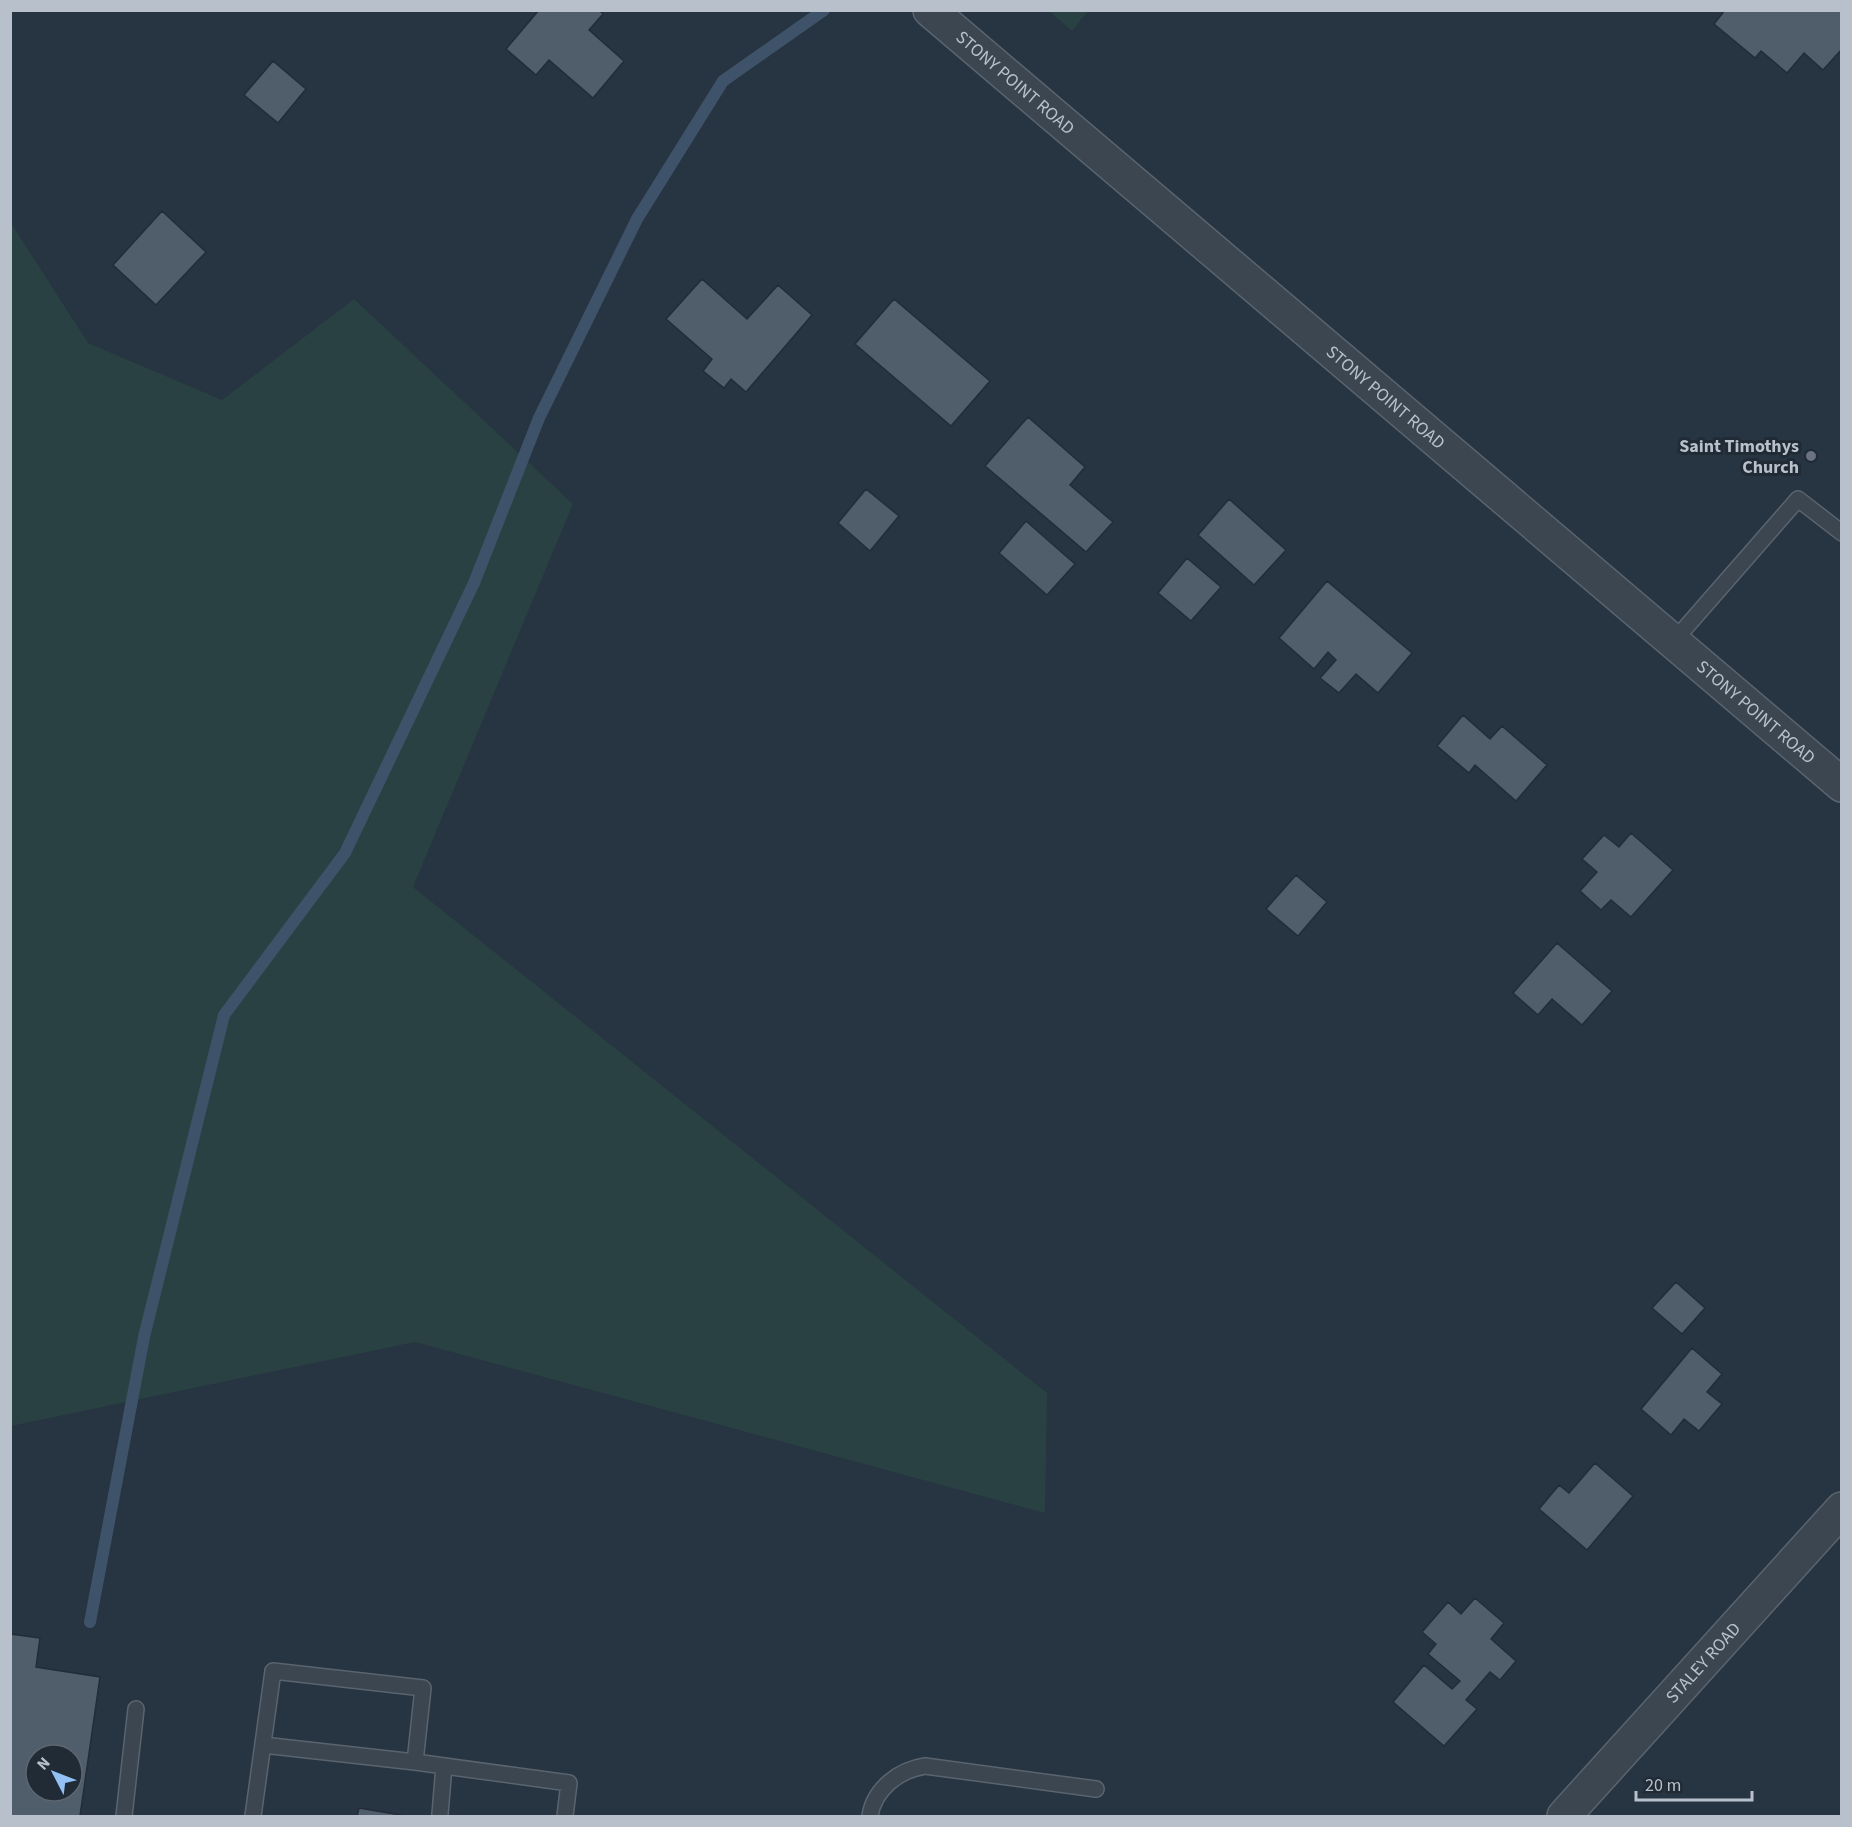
<svg xmlns="http://www.w3.org/2000/svg" width="1852" height="1827" font-family="'Source Sans 3',sans-serif">
<style>
.green{fill:#294142}
.lines{fill:none;stroke-linecap:round;stroke-linejoin:round}
.stream{stroke:#3e5369;stroke-width:12}
.building{fill:#505d6b;stroke:#222d38;stroke-width:1.5;fill-rule:evenodd}
.service-casing{stroke:#59646e;stroke-width:18}
.tertiary-casing{stroke:#59646e;stroke-width:36}
.service{stroke:#3b4651;stroke-width:15}
.tertiary{stroke:#3b4651;stroke-width:33}
.worship-dot{fill:#6b7280;stroke:#202b36;stroke-width:2}
.labels{text-anchor:middle;stroke-width:6;stroke-linejoin:round;paint-order:stroke}
.street-label{font-size:18px;fill:#b8c1cb;stroke:#202b36}
.poi-label{font-size:18px;font-weight:bold;fill:#b8c1cb;stroke:#202b36;text-anchor:end}
</style>
<rect width="100%" height="100%" fill="#273441"/>
<path class="green" d="M1049,11H1088L1072,31Z
M11,223L88,343L222,400L354,299L573,504L413,887L1047,1393L1045,1513L415,1342L11,1426Z"/>
<g class="lines">
<path class="stream" d="M90,1622L144,1337L224,1015L345,853L474,583L539,418L637,219L723,81L824,10"/>
</g>
<path class="building" d="M539,10H599L603,14L589,30L624,61L593,98L549,60L536,75L506,49Z
M1725,10H1842V49L1823,70L1804,53L1787,73L1761,51L1755,58L1714,24Z
M273,61L306,89L278,123L244,95Z
M162,211L206,252L156,305L113,265Z
M702,279L747,319L778,285L812,315L746,392L731,379L724,388L703,371L712,359L666,319Z
M894,299L990,381L951,426L855,344Z
M1028,417L1085,467L1070,485L1113,522L1086,552L985,466Z
M866,489L899,516L870,551L838,523Z
M1229,499L1286,550L1254,585L1198,535Z
M1026,521L1075,564L1047,595L999,553Z
M1187,558L1221,587L1191,621L1158,593Z
M1327,581L1412,653L1378,693L1356,674L1339,693L1320,678L1336,660L1328,652L1314,669L1279,638Z
M1463,715L1490,739L1502,726L1547,765L1516,801L1475,765L1469,773L1437,746Z
M1631,833L1673,870L1631,917L1611,900L1601,910L1580,891L1597,872L1582,859L1604,835L1619,847Z
M1296,875L1327,902L1298,936L1266,909Z
M1557,943L1612,991L1582,1025L1552,999L1538,1015L1513,993Z
M1676,1282L1705,1308L1682,1334L1652,1308Z
M1692,1348L1722,1374L1707,1392L1722,1404L1699,1431L1684,1419L1671,1435L1641,1409Z
M1595,1463L1633,1496L1587,1550L1539,1509L1559,1485L1569,1493Z
M1475,1598L1504,1623L1491,1639L1516,1661L1500,1680L1490,1672L1466,1700L1477,1709L1444,1746L1393,1702L1424,1665L1452,1689L1460,1681L1428,1654L1436,1644L1422,1632L1448,1602L1461,1614Z
M10,1634L40,1638L36,1667L100,1677L80,1816H10ZM36,1755H72V1791H36Z
M359,1808L406,1816H357Z"/>
<g class="lines">
<g class="service-casing">
<path id="service" d="M1673,642L1798,499L1842,533
M415,1762L569,1783L565,1816
M440,1814L444,1766
M124,1816L136,1709
M253,1816L273,1671L423,1688L415,1762L263,1745
M870,1816C874,1789 899,1770 925,1766L1096,1789"/>
</g>
<g class="tertiary-casing">
<g id="tertiary">
<path id="s1" d="M930,10L1842,785"/>
<path id="s2" d="M1564,1816L1842,1509"/>
</g>
</g>
<use href="#service" class="service"/>
<use href="#tertiary" class="tertiary"/>
</g>
<circle class="worship-dot" cx="1811" cy="456" r="6"/>
<g class="labels">
<g class="street-label">
<text dy="6" stroke="none"><textPath href="#s1" startOffset="112">STONY POINT ROAD</textPath></text>
<text dy="6" stroke="none"><textPath href="#s1" startOffset="598">STONY POINT ROAD</textPath></text>
<text dy="6" stroke="none"><textPath href="#s1" startOffset="1084">STONY POINT ROAD</textPath></text>
<text dy="6" stroke="none"><textPath href="#s2" startOffset="207">STALEY ROAD</textPath></text>
</g>
<g class="poi-label">
<text x="1799" y="452">Saint Timothys<tspan x="1799" dy="21">Church</tspan></text>
</g>
</g>
<rect width="1852" height="1827" fill="none" stroke="#b8c1cb" stroke-width="24"/>
<g transform="translate(54 1773) rotate(312)"><circle r="28" fill="#202b36" stroke="#5d6772" stroke-width="1.5"/>
<path d="M0-4.5L10 22L0 15L-10 22Z" fill="#93c0f5"/>
<text y="-9" font-size="16" font-weight="bold" text-anchor="middle" fill="#b8c1cb">N</text>
</g>
<path d="M1636 1791v9h116v-9" fill="none" stroke="#b8c1cb" stroke-width="3"/>
<text x="1645" y="1791" font-size="18" fill="#b8c1cb" stroke="#202b36" stroke-width="4.5" paint-order="stroke">20 m</text>
</svg>
